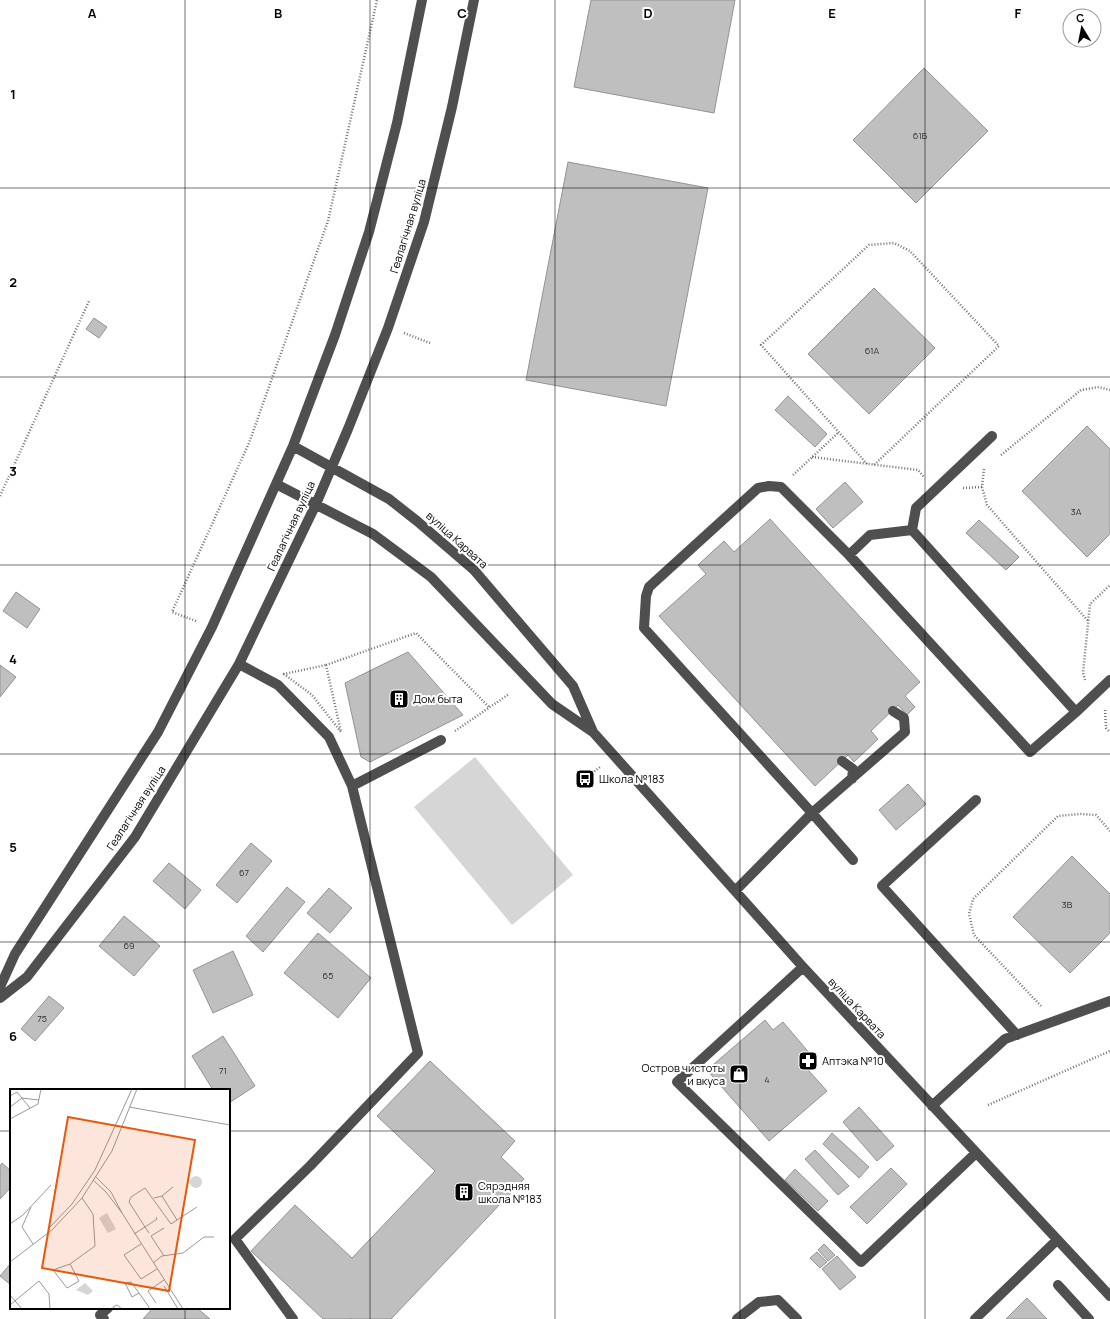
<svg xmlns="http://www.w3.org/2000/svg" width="1110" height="1319" font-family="Manrope,sans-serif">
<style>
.green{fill:#d6d6d6}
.building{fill:#bfbfbf;stroke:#939393}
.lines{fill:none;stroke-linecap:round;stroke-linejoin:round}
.path{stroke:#717171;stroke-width:2.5;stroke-dasharray:1 2;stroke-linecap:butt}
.minor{stroke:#4f4f4f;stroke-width:10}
.grid{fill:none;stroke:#000;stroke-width:1;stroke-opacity:0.55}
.labels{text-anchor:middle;stroke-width:4;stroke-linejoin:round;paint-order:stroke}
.number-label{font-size:9px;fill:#303030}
.street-label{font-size:11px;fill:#000;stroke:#fff}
.poi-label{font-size:11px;fill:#000;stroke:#fff;text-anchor:start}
.inset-road{fill:none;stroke:#999;stroke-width:1}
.view{fill:#e8590c;fill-opacity:0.15;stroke:#e8590c;stroke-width:2}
.inset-edge{fill:none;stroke:#000;stroke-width:2}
.grid-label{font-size:13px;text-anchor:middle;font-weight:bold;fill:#000;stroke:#fff;stroke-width:4;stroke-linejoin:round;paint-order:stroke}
</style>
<rect width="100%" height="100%" fill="#fff"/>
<path class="green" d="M475,757L573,875L512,925L414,807Z"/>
<path class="building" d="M591,0H735L714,113L574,87Z
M924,68L988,131L916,203L853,140Z
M568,162L708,188L666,406L526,380Z
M874,288L935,348L869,414L808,354Z
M94,318L107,327L99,338L86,329Z
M788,396L827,434L815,447L775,410Z
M1087,426L1110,449V534L1087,557L1022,491Z
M845,482L863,502L833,528L816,509Z
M770,519L920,682L905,696L915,707L907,715L898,705L871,731L878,739L854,762L848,755L815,786L659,616L706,574L698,565L724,541L734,552Z
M979,520L1019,557L1006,570L966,533Z
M16,592L40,609L27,628L3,611Z
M408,652L463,715L370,762L361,757L345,683Z
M0,665L16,677L0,697Z
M908,784L926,804L896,830L879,810Z
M251,843L272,861L237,903L216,885Z
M1072,856L1110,894V933L1070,973L1013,917Z
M169,863L201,890L185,909L153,881Z
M287,887L305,902L263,952L246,936Z
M329,888L352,908L330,933L307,913Z
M124,916L160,946L134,976L99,946Z
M318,933L371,978L338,1018L284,973Z
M233,951L253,995L213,1013L193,970Z
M49,996L64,1008L35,1041L21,1029Z
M765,1020L773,1030L783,1022L817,1062L808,1070L827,1091L769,1141L707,1070Z
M223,1036L255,1086L229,1103V1090H213L192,1056Z
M430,1061L515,1141L501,1157L524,1179L391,1319H352L351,1318L349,1319H323L251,1251L295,1205L352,1258L435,1171L377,1116Z
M859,1107L894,1146L877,1161L843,1122Z
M832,1133L869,1167L859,1178L823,1144Z
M815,1150L849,1186L838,1195L805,1159Z
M2,1163L11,1171V1187L0,1199V1166Z
M891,1168L907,1184L867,1224L850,1207Z
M795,1169L828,1201L818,1211L785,1180Z
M824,1244L835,1255L828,1261L818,1250Z
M817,1252L827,1262L820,1268L810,1258Z
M837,1256L856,1277L840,1290L822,1269Z
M11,1263V1285L0,1276Z
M1027,1298L1047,1319H1006Z
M153,1308H197L210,1319H143Z"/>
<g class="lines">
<path class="path" d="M404,333L430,343
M1001,455L1081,390L1099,387L1110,390
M812,457L918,470L924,477
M867,464L761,345L869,245L894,243L910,251L999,346L874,465
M984,469L982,487L987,505L1088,621
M793,475L838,433
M963,488L982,487
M0,496L89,301
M196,621L172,612L249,443L328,221L377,0
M326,665L416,633L489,707
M326,665L341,732L312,695L284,674Z
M1085,680L1083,673L1090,604L1110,585
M1105,710L1106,728L1110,732
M455,731L509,694
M585,779L600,767
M1041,1006L974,935L969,914L973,899L1058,816L1081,814L1096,815L1110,831
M988,1105L1110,1051"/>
<path class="minor" d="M293,446L389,499L417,521L474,570L573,686L593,732
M276,484L373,534L431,577L552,704L593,732L803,967L1110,1296
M912,530L916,508L992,436
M239,664L278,685L329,737L352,786L418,1053L310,1166L235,1239L293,1319
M1076,712L1110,680
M842,761L853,769L852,779
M352,786L441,740
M976,800L882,886L1017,1035
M853,860L812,813L905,732L904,718L893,711
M735,891L812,813L644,628L646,596L649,587L758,488L769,486L781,487L849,555L1030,752L1076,712L912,530L870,535L849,555
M803,967L677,1082L861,1262L976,1153
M0,987L15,954L158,732L212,627L293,446L335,335L369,232L397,123L422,0
M0,998L27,977L135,837L239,664L316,504L348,429L388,328L424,222L452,107L474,0
M932,1106L1005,1039L1110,1001
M1058,1285L1089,1319
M104,1319L100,1315L108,1308
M737,1319L759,1302L778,1300L797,1319
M975,1319L1057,1240"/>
</g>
<path class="grid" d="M185,0V1090M370,0V1319M555,0V1319M740,0V1319M925,0V1319M0,188H1110M0,377H1110M0,565H1110M0,754H1110M0,942H1110M0,1131H11M229,1131H1110M185,1308V1319"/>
<defs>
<g id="building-square" transform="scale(1)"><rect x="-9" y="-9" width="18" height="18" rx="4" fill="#000" stroke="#fff"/><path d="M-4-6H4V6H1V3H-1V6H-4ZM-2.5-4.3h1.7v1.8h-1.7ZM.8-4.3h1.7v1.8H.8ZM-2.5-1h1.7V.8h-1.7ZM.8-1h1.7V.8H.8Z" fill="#fff"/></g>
<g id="bus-square" transform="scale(1)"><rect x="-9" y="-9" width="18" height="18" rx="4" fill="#000" stroke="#fff"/><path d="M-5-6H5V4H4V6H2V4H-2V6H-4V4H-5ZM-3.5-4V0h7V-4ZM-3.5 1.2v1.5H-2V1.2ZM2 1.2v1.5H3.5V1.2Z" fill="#fff"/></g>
<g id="pharmacy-square" transform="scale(1)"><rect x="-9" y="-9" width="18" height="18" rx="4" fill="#000" stroke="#fff"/><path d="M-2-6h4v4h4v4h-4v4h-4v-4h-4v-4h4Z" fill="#fff"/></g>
<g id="shop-square" transform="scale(1)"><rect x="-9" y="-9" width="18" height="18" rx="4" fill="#000" stroke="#fff"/><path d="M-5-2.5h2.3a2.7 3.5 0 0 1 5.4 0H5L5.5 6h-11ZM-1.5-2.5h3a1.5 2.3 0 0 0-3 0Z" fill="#fff"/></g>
</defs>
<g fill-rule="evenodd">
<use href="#building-square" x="399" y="699"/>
<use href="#bus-square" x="585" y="779"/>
<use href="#pharmacy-square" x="808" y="1061"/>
<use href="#shop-square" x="739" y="1074"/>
<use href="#building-square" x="464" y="1192"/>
</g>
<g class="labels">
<g class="number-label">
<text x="920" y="139">61Б</text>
<text x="872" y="354">61А</text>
<text x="1076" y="515">3А</text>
<text x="244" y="876">67</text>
<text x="1067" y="908">3В</text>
<text x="129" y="949">69</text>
<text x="328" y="979">65</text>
<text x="42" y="1022">75</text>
<text x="223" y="1074">71</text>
<text x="767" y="1083">4</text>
</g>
<g class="street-label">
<text transform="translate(408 226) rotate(-73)" y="4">Геалагічная вуліца</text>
<text transform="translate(291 526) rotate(-65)" y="4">Геалагічная вуліца</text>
<text transform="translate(457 540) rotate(42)" y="4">вуліца Карвата</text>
<text transform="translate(136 808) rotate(-57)" y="4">Геалагічная вуліца</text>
<text transform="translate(857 1008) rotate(47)" y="4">вуліца Карвата</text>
</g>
<g class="poi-label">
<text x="413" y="703">Дом быта</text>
<text x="599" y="783">Школа №183</text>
<text x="822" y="1065">Аптэка №10</text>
<text x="725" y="1072" text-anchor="end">Остров чистоты<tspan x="725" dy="13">и вкуса</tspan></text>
<text x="478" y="1190">Сярэдняя<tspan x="478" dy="13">школа №183</tspan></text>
</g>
</g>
<g transform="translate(10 1089)">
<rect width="220" height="220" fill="#fff"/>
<path d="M180 93a6 6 0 1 1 12 0a6 6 0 1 1-12 0ZM97,124L106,140L98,144L89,129ZM75,194L83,202L78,206L66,201Z" fill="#d6d6d6"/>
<path class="inset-road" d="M29,0H45M0,7L7,3L20,19M0,18L12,9L29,11M119,18L220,36M0,30L28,15L31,0M85,87L101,103L112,124M83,91L96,103L112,124L173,220M152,107L163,98M21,118L12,138L23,155M167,131L187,118M0,135L13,126L41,96M40,138L62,115L85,81L122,0M154,139L141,147L154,167M139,144L135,138L147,130L146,128M124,145L135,138L119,113L121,108L135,99L161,135L167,131L152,107L144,109M131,155L114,166L131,190L147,180M0,173L42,141L72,109L102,62L127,0M143,174L152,167L173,164L194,148H204M60,175L43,181L57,199L69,192L60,175L85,157L83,125L72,109M154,197L168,220M129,204L122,208L115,194L121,193L129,204L139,218L138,220M0,206L12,220M146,214L138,202L154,191M0,216L29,192L39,205L40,220M104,220L103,218L107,216L112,220"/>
<path class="view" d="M58,28L185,51L159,202L32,179Z"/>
<rect width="220" height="220" class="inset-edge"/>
</g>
<g class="grid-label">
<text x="92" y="18">A</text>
<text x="278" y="18">B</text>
<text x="462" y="18">C</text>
<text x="648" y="18">D</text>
<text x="832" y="18">E</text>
<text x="1018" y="18">F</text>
<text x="13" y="99">1</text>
<text x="13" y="287">2</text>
<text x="13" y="476">3</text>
<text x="13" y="664">4</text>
<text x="13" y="852">5</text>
<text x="13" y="1041">6</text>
</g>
<g transform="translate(1082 28) rotate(350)"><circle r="19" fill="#ffffff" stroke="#999999"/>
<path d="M0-3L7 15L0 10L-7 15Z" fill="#000000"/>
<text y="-6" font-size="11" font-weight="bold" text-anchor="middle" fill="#000000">С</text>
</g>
</svg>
